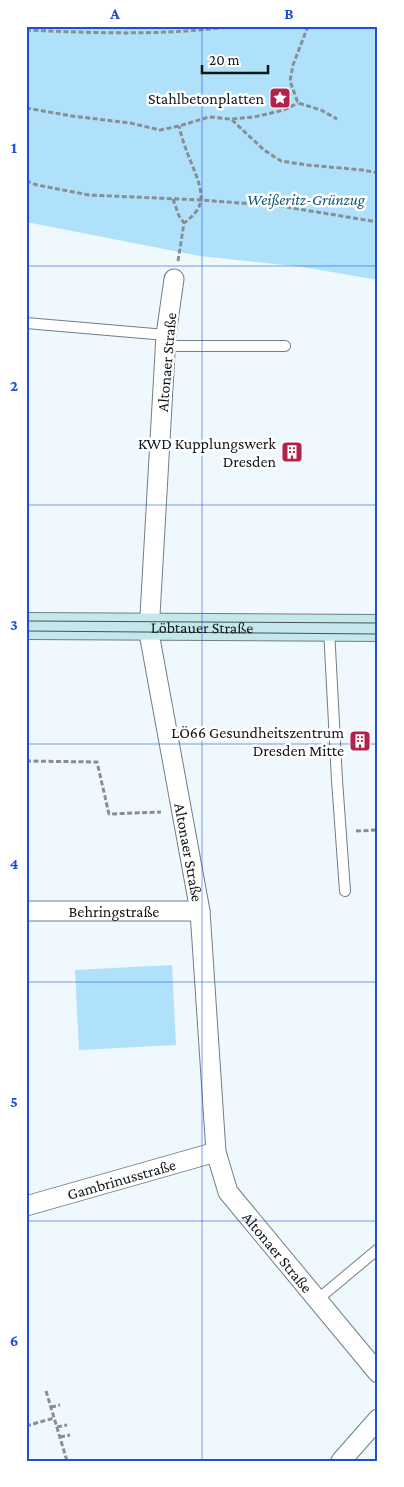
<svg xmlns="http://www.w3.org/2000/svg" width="404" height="1487" font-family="'Crimson Pro',serif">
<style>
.green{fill:#b0e1fb}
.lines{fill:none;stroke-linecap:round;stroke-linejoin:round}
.lane-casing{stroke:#707f87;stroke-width:12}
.street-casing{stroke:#707f87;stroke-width:21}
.secondary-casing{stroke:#707f87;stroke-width:28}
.path{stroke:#878f93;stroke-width:3;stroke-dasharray:5 2.5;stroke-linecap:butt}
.lane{stroke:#fff;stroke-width:10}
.street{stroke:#fff;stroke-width:19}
.secondary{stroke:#c3e7ea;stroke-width:26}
.tram{stroke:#4a5154;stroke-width:1}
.grid{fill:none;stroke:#1d4ed8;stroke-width:1;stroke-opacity:0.55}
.labels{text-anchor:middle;stroke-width:5;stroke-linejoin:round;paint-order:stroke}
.poi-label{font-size:16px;fill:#0f1518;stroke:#fff;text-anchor:end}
.park-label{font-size:16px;font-style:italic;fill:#145772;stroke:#fff}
.street-label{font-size:16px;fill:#0f1518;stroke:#fff}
.neatline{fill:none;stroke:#1d4ed8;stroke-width:2}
.grid-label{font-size:16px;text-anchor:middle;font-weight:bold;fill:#1d4ed8}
</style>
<rect width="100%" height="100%" fill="#eef8fd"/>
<path class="green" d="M26,26H378V280L303,267L200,256L26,222Z
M172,965L176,1045L79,1050L75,970Z"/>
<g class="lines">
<g class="lane-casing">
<path id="lane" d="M26,323L166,335
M166,346H285
M329,629L337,780L345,891
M317,1300L378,1249"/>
</g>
<g class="street-casing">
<g id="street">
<path id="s1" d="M174,279L166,335L149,633L200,911L216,1152L228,1192L378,1373"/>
<path id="s2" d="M26,911H200"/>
<path id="s3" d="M26,1206L216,1152"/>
<path d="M341,1461L378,1419"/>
</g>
</g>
<g class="secondary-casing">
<g id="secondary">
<path id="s4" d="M26,626L378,628"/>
</g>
</g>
<path class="path" d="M308,26L293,65L290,81L298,103L321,110L337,119
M26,30C95,33 165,36 234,26
M26,108L72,116L130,123L160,130L179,126L209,117L231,119L254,117L284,110L298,103
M232,120L264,150L281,161L307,165L363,170L378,173
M26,181L37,185L89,195L201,200L280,206L378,222
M173,199L179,216L184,223
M178,261L184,223C192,217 201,209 201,198C201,181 191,165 186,149C183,142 181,134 179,126
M26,761L97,762L109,814L161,812
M356,831L378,830
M46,1391L67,1461
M51,1407L60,1405
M26,1426L54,1418
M57,1427L67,1425
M60,1437L70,1435"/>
<use href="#lane" class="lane"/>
<use href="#street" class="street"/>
<use href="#secondary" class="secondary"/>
<path class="tram" d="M26,621L378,623
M26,631L378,634"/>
</g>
<path class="grid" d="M202,26V1461M26,266H378M26,505H378M26,744H378M26,982H378M26,1221H378"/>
<defs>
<g id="sight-square" transform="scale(1.125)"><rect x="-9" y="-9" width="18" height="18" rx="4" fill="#b3224b" stroke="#fff"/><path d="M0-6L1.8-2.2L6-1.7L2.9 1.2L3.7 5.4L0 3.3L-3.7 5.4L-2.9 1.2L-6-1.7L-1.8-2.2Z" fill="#fff"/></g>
<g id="building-square" transform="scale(1.125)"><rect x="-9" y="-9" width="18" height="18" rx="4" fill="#b3224b" stroke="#fff"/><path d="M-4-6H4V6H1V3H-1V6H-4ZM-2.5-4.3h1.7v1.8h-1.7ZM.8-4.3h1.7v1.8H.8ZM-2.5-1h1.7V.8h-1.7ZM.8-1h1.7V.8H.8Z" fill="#fff"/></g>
</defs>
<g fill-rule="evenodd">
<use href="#sight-square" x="280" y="98"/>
<use href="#building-square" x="292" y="452"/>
<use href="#building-square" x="360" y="741"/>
</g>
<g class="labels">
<g class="poi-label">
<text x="264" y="104">Stahlbetonplatten</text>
<text x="276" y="449">KWD Kupplungswerk<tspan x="276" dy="18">Dresden</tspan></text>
<text x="344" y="738">LÖ66 Gesundheitszentrum<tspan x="344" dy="18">Dresden Mitte</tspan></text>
</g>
<g class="park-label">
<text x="306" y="205">Weißeritz-Grünzug</text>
</g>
<g class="street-label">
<text transform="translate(166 362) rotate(-85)" y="6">Altonaer Straße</text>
<text dy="6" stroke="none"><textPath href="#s4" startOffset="176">Löbtauer Straße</textPath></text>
<text dy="6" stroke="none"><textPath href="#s1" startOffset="578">Altonaer Straße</textPath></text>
<text dy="6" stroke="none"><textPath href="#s2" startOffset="88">Behringstraße</textPath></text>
<text dy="6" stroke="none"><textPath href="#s3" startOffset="99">Gambrinusstraße</textPath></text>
<text dy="6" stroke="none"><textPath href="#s1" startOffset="999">Altonaer Straße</textPath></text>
</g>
</g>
<rect width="404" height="1487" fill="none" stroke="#ffffff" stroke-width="55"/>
<path d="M202 65v8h66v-8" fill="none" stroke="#0f1518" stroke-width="2.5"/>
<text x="209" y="65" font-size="15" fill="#0f1518" stroke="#ffffff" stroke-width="4" paint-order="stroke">20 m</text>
<rect x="28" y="28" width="348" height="1432" class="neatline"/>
<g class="grid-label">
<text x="115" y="19">A</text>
<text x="289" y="19">B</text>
<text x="14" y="153">1</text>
<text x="14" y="391">2</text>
<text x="14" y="630">3</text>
<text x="14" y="869">4</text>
<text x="14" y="1107">5</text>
<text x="14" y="1346">6</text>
</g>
</svg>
